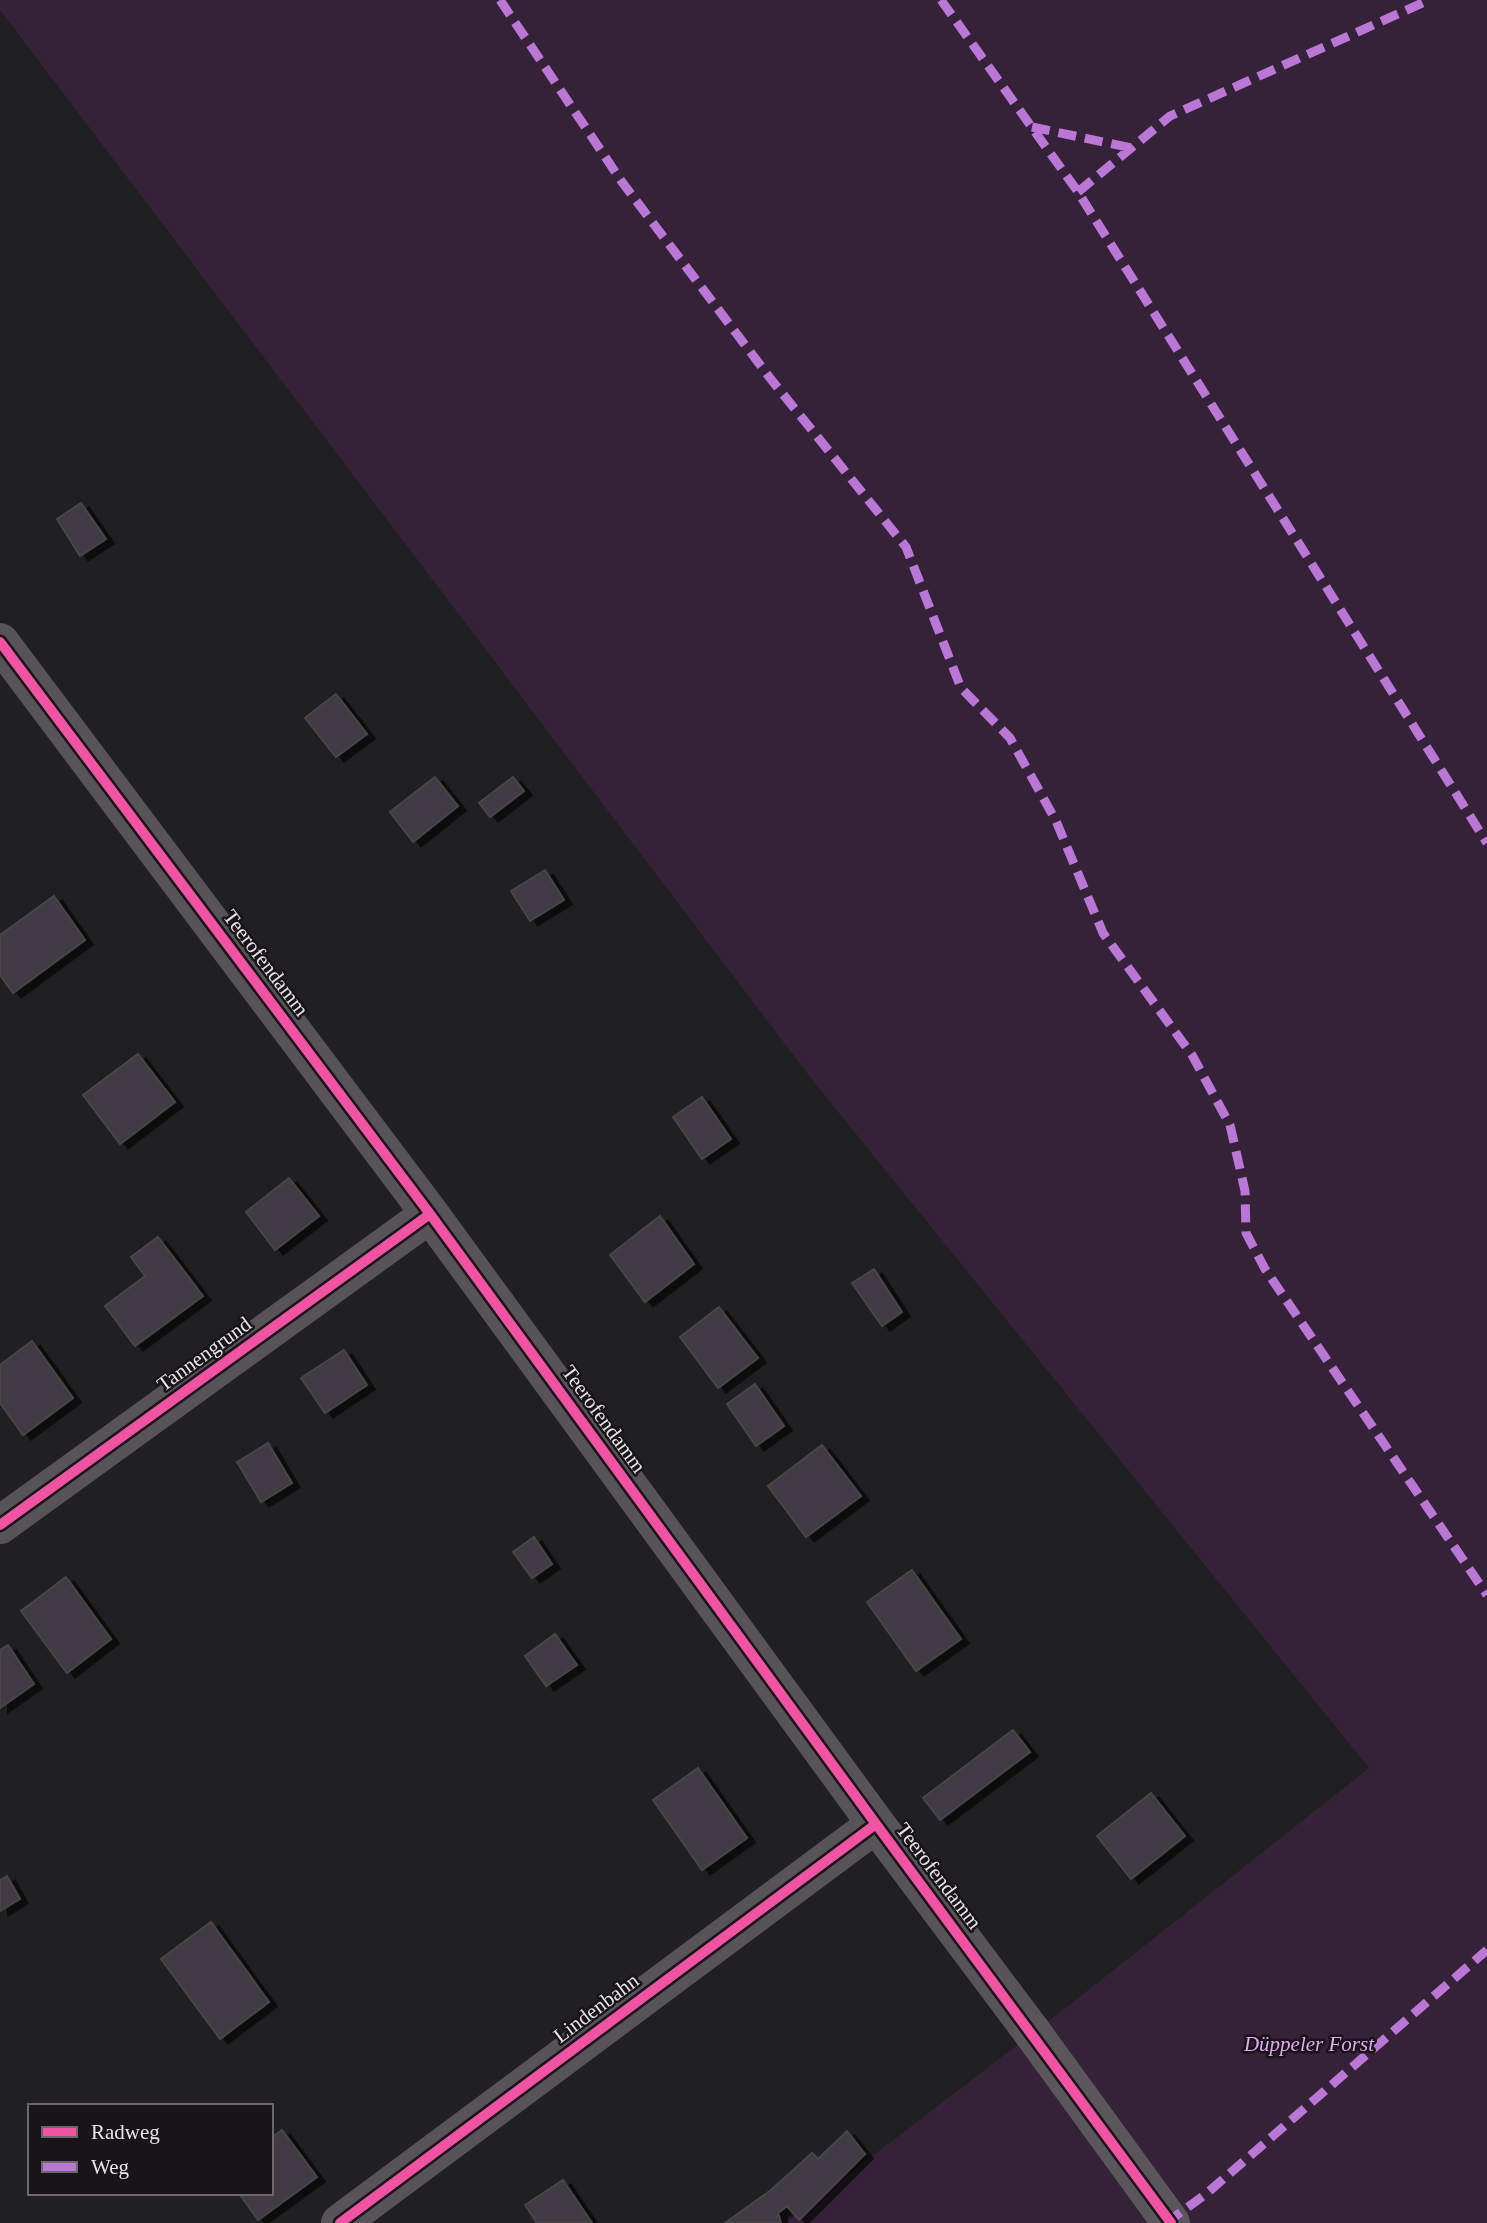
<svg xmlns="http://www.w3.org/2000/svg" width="1487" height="2223" font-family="Georgia,serif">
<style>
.green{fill:#352138}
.building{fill:#423a44;stroke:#464647;stroke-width:2;filter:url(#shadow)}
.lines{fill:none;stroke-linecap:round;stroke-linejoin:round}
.street{stroke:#585359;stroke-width:38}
.secondary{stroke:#5b555c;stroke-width:38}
.quiet{stroke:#ba77d6;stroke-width:9;stroke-dasharray:18 9;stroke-linecap:butt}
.cycleway-casing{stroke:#181419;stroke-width:15}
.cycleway{stroke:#f153a3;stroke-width:10}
.labels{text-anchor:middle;stroke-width:5;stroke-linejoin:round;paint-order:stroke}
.street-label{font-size:21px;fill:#e8e5e8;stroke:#181419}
.park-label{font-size:21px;font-style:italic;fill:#e4a8ef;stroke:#181419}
</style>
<defs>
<filter id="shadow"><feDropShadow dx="8" dy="4.5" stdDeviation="0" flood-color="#0009"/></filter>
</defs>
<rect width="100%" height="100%" fill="#201f21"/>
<path class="green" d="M0,0H1487V2223H785L1068,2006L1369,1768L813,1081L0,10Z"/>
<path class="building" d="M81,503L106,539L80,556L57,519Z
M336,694L367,734L336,757L305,718Z
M435,777L458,806L413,842L390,812Z
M513,777L524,791L490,817L479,803Z
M545,870L564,900L530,921L511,891Z
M54,896L85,940L13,993L0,975V935Z
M138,1054L175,1102L120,1144L83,1095Z
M702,1097L731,1139L702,1159L673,1117Z
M289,1178L319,1216L275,1250L246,1212Z
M660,1216L694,1264L645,1302L610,1255Z
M158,1237L203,1296L135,1346L105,1306L145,1276L131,1257Z
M874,1269L902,1312L882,1326L852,1283Z
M719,1307L758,1358L718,1388L680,1337Z
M32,1341L73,1398L23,1435L0,1403V1365Z
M344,1350L367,1385L325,1413L301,1378Z
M755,1384L784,1426L756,1446L727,1404Z
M268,1443L292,1483L261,1502L237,1462Z
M822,1445L861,1496L806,1537L768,1486Z
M534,1537L552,1564L532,1578L513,1552Z
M912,1570L961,1639L916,1671L867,1602Z
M66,1577L111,1639L67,1673L21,1611Z
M555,1634L577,1665L546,1686L525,1656Z
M8,1645L34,1684L0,1708V1650Z
M1013,1730L1030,1752L940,1820L923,1798Z
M698,1768L747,1838L702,1870L653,1800Z
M1151,1793L1185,1836L1131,1879L1097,1836Z
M7,1876L20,1899L0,1911V1880Z
M211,1922L269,2002L220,2039L161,1959Z
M282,2130L317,2177L258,2220L239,2193H271V2138Z
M847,2131L865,2154L799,2220L787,2206L778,2213L781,2223H725L771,2190L812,2153L818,2159Z
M563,2180L592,2223H537L525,2205Z"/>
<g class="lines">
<path class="street" d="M0,642L430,1214L876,1824L1032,2032
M0,1525L430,1214
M340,2223L876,1824"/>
<path class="secondary" d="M1032,2032L1171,2223"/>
<path class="quiet" d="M500,0L622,182L770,378L906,547L961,688L1010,738L1056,821L1103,933L1192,1055L1230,1125L1245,1191L1246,1233L1265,1269L1487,1595
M941,0L1078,192L1487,843
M1032,127L1132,148
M1078,192L1170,116L1429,0
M1166,2223L1206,2194L1487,1950"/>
<g class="cycleway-casing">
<path id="cycleway" d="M0,642L430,1214L876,1824L1171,2223
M0,1525L430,1214
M340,2223L876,1824"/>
</g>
<use href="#cycleway" class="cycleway"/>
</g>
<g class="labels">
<g class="street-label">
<text transform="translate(266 963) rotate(53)" y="7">Teerofendamm</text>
<text transform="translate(204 1354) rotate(-36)" y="7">Tannengrund</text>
<text transform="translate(604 1419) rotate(54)" y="7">Teerofendamm</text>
<text transform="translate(939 1876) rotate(53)" y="7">Teerofendamm</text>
<text transform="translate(596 2008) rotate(-37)" y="7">Lindenbahn</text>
</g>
<g class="park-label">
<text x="1309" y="2051">Düppeler Forst</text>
</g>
</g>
<rect x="28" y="2104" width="245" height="91" fill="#181419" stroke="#6b686c" stroke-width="2"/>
<rect x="42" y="2127" width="35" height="10" fill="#f153a3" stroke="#6b686c" stroke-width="2"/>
<text x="91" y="2139" font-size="21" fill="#e8e5e8">Radweg</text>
<rect x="42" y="2162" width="35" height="10" fill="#ba77d6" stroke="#6b686c" stroke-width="2"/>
<text x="91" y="2174" font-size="21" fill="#e8e5e8">Weg</text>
</svg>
